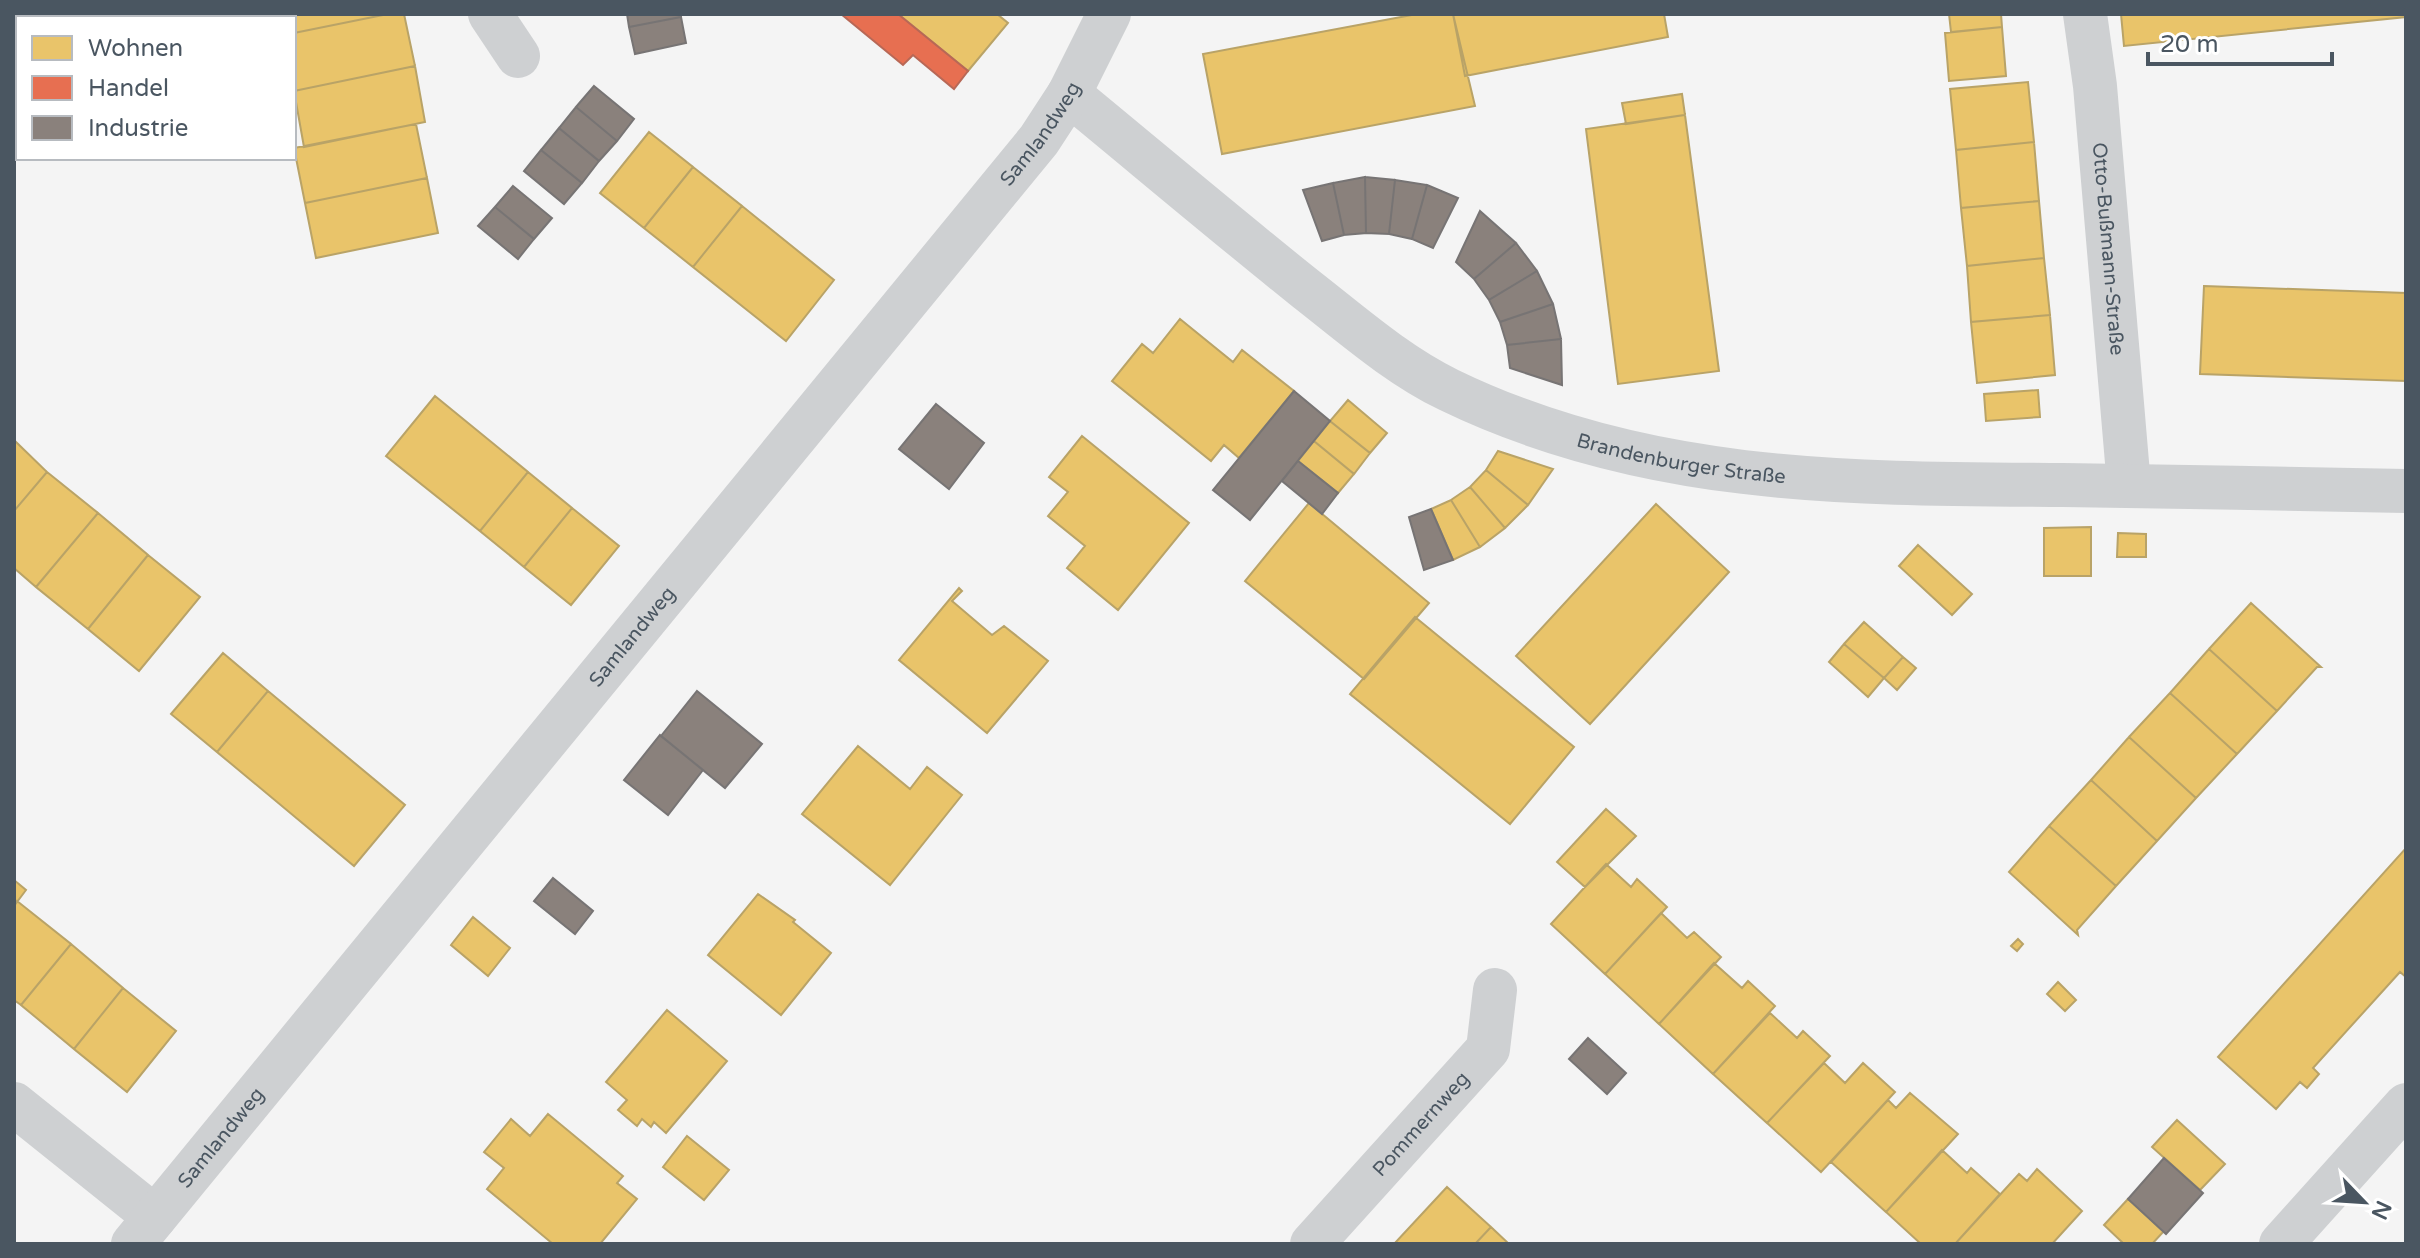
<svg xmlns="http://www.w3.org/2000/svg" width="2420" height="1258" font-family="'Varela Round',sans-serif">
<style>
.homes{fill:#e9c46a;stroke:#b9a367;stroke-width:2}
.shops{fill:#e76f51;stroke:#b86856;stroke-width:2}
.industry{fill:#8a817c;stroke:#777474;stroke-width:2}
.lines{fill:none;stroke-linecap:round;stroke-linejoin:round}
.street{stroke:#ced0d2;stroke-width:44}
.labels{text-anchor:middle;stroke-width:8;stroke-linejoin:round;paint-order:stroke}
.street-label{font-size:20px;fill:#4a5661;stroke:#fff}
</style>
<rect width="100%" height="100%" fill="#f4f4f4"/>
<path class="homes" d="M14,14H48L49,18H18V94L14,95Z
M48,14H120L121,18H49Z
M120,14H140L141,18H121Z
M286,14H388L294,33V18H287Z
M388,14H404L415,66L294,91V33Z
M898,14H997L1008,23L968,71Z
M1417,14H1453L1475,106L1222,154L1203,54Z
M1453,14H1664L1668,37L1465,76Z
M1949,14H2001L2002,27L1951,32Z
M2121,14H2406V17L2124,46Z
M2002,27L2006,76L1949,81L1945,33Z
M415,66L425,122L304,147L294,91Z
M2028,82L2034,142L1956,150L1950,89Z
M1682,94L1685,115L1626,124L1622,103Z
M1685,115L1719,371L1618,384L1586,129Z
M416,124L427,178L305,203L294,148Z
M649,132L693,167L644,228L600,193Z
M2034,142L2039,201L1961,208L1956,150Z
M693,167L742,206L693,267L644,228Z
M427,178L438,233L316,258L305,203Z
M2039,201L2044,258L1967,266L1961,208Z
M742,206L834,280L786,341L693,267Z
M2044,258L2050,315L1971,322L1967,266Z
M2204,286L2406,293V381L2200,374Z
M2050,315L2055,375L1977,383L1971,322Z
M1180,319L1233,362L1242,350L1294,391L1239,458L1224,445L1211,461L1112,381L1142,344L1153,353Z
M2038,390L2040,417L1986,421L1984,394Z
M435,396L528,472L480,531L386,456Z
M1348,400L1387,433L1370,453L1330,421Z
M1330,421L1370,453L1354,474L1314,441Z
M1082,436L1189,523L1118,610L1067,568L1085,546L1048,516L1068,492L1049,477Z
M14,440L47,472L14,511Z
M1314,441L1354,474L1338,493L1298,461Z
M1498,451L1553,469L1528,505L1486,470Z
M1486,470L1528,505L1505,528L1470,487Z
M47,472L98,513L36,587L14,568V511Z
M528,472L572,508L524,567L480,531Z
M1470,487L1505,528L1480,547L1451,500Z
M1451,500L1480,547L1453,560L1431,509Z
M1309,503L1429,603L1364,679L1245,581Z
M1656,504L1729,572L1590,724L1516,656Z
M572,508L619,546L571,605L524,567Z
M98,513L148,555L88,629L36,587Z
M2091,527V576H2044V528Z
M2118,533L2146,534V557H2117Z
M1918,545L1972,594L1952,615L1899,566Z
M148,555L200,597L139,671L88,629Z
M959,588L962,591L952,601L992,635L1004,626L1048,661L987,733L899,660Z
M2251,603L2321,667H2317L2277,711L2209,649Z
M1415,617L1574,747L1510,824L1350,694Z
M1864,622L1903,657L1884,678L1844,644Z
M1844,644L1884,678L1868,697L1829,662Z
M2209,649L2277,711L2237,754L2170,693Z
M223,653L268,691L217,752L171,714Z
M1903,657L1916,668L1897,690L1884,678Z
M268,691L405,805L354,866L217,752Z
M2170,693L2237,754L2196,798L2129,737Z
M2129,737L2196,798L2157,841L2091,780Z
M858,746L910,789L927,767L962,795L890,885L802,814Z
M2091,780L2157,841L2116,886L2049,826Z
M1606,809L1636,836L1585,887L1557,862Z
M2049,826L2116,886L2077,930L2078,935L2009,872Z
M2406,848V977L2400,972L2313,1068L2319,1074L2307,1088L2300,1082L2276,1109L2218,1057Z
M1606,864L1631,887L1637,879L1667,907L1605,974L1551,924Z
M14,880L26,890L14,906Z
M758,894L795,920L793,922L831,953L781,1015L708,955Z
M17,901L71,944L21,1005L14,1000V906Z
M1661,913L1687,938L1694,932L1721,957L1659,1024L1605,974Z
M473,917L510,948L488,976L451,945Z
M2018,939L2023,944L2017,951L2011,946Z
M71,944L123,988L74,1049L21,1005Z
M1714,963L1742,988L1748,981L1775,1006L1713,1074L1659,1024Z
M2058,982L2076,1000L2065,1011L2047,994Z
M123,988L176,1031L127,1092L74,1049Z
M667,1010L727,1061L666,1133L654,1122L651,1127L642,1119L637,1126L618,1110L627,1100L606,1082Z
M1770,1013L1797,1038L1803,1031L1830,1056L1767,1123L1713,1074Z
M1824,1063L1845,1083L1863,1063L1895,1092L1821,1172L1767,1123Z
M1910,1093L1958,1134L1886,1212L1831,1162L1888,1100L1896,1108Z
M548,1114L623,1176L617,1183L637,1199L600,1244H553L487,1189L504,1168L484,1152L511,1119L530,1136Z
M2177,1120L2225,1164L2200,1190L2152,1147Z
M687,1136L729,1170L704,1200L663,1167Z
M1942,1150L1967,1173L1971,1168L2000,1194L1955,1244H1921L1886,1212Z
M2037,1169L2082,1211L2052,1244H1955L2019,1174L2027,1181Z
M1447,1187L1491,1227L1475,1244H1394Z
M2128,1199L2164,1231L2152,1244H2124L2104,1225Z
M1491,1227L1509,1244H1475Z"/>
<path class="shops" d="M841,14H898L968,71L954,89L913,55L903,65Z"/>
<path class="industry" d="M627,14H681V17L629,27Z
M681,17L686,43L635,54L629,27Z
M594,86L634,119L617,141L576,107Z
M576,107L617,141L599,161L559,128Z
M559,128L599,161L582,183L541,150Z
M541,150L582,183L564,204L524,171Z
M1365,177L1395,180L1389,234L1366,233Z
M1365,177L1366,233L1344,235L1333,183Z
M1395,180L1427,185L1412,239L1389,234Z
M1333,183L1344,235L1322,241L1303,190Z
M1427,185L1458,198L1433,248L1412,239Z
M513,186L552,218L534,239L495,207Z
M495,207L534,239L518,259L478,226Z
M1480,211L1516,243L1474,279L1456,262Z
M1516,243L1537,271L1489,300L1474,279Z
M1537,271L1553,304L1500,322L1489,300Z
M1553,304L1561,339L1507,345L1500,322Z
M1561,339L1562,385L1510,368L1507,345Z
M1294,391L1330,421L1250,520L1213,490Z
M936,404L984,443L949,489L899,449Z
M1298,461L1338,493L1322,514L1282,481Z
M1431,509L1453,560L1424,570L1409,517Z
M697,691L762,744L725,788L661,736Z
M660,735L703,770L668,815L624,780Z
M553,878L593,911L575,934L534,901Z
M1588,1038L1626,1073L1607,1094L1569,1059Z
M2164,1158L2203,1193L2166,1234L2128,1199Z"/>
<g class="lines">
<g class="street">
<path d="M490,14L518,56"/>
<path id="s1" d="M2085,14L2095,86L2129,486"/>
<path id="s2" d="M1069,94C1148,159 1226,225 1306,289C1351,324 1397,365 1449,390C1645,485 1851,484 2063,485C2177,486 2292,489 2406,491"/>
<path d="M14,1104L155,1217"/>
<path id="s3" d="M133,1244L1039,140L1069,94L1109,14"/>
<path id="s4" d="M1312,1244L1488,1049L1495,990"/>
<path d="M2281,1244L2406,1105"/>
</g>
</g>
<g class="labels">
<g class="street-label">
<text dy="7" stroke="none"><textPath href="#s3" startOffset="1434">Samlandweg</textPath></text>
<text dy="7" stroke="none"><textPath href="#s1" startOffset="236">Otto-Bußmann-Straße</textPath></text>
<text dy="7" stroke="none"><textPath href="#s2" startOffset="726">Brandenburger Straße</textPath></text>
<text dy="7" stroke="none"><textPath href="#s3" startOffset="786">Samlandweg</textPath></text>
<text dy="7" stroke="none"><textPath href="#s4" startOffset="162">Pommernweg</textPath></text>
<text dy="7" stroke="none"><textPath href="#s3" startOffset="138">Samlandweg</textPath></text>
</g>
</g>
<rect width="2420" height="1258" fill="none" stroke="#4a5661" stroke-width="32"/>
<rect x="16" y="16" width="280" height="144" fill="#ffffff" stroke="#b7bbc0" stroke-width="2"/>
<rect x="32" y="36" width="40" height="24" fill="#e9c46a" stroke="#b7bbc0" stroke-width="2"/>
<text x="88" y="56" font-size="24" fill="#4a5661">Wohnen</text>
<rect x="32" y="76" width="40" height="24" fill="#e76f51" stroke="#b7bbc0" stroke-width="2"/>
<text x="88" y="96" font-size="24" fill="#4a5661">Handel</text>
<rect x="32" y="116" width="40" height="24" fill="#8a817c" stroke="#b7bbc0" stroke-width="2"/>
<text x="88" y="136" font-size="24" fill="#4a5661">Industrie</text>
<g transform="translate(2364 1202) rotate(115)" stroke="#ffffff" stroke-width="6" paint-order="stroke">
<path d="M0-6L14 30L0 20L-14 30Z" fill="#4a5661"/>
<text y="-12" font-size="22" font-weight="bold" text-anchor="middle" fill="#4a5661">N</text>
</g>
<path d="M2148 52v12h184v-12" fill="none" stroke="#4a5661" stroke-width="4"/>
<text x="2160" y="52" font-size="24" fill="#4a5661" stroke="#ffffff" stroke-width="6" paint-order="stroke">20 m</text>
</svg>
